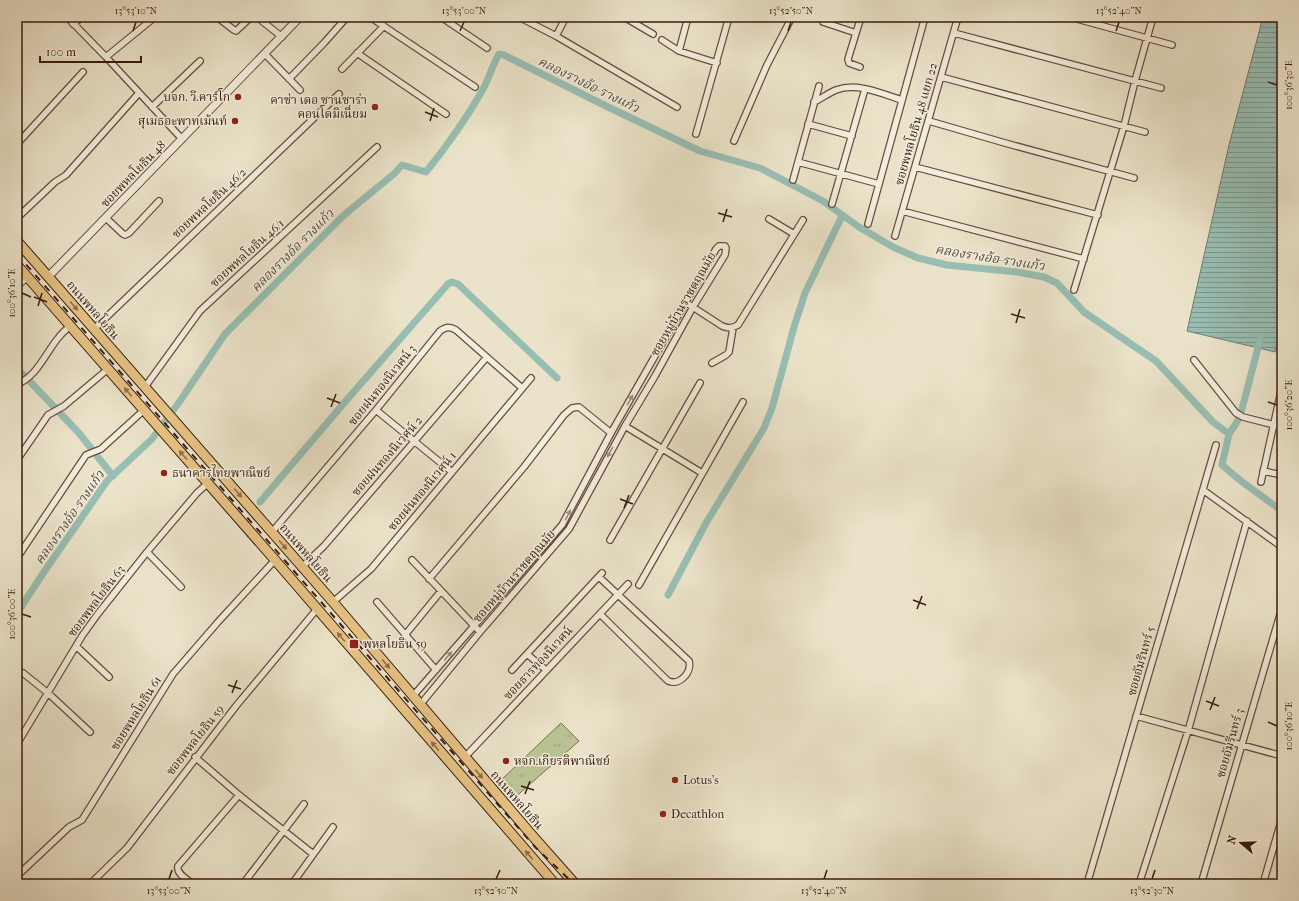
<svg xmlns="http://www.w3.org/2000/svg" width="1299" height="901" font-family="'IM FELL French Canon','Noto Serif Thai',serif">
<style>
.grass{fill:url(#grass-tufts);stroke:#7b6f52}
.water{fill:url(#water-rules);stroke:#737d71}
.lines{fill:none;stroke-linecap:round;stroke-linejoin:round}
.canal{stroke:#98beb3;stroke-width:7}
.minor-casing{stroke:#674d3e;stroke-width:8}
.tertiary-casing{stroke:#674d3e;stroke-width:9}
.primary-casing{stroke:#3b1b0f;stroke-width:11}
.minor{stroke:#f2eddc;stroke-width:5.5}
.tertiary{stroke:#f2eddc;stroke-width:7}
.primary{stroke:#e6c284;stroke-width:9}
.rail{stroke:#3b1b0f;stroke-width:2;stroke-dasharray:7 7;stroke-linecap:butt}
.oneway{fill:#906e4a}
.oneway2{fill:#a08e80}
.ticks{fill:none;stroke:#3b1b0f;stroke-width:1.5}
.poi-dot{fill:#8f2418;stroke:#f2eddc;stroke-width:1.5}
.labels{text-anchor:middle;stroke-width:3;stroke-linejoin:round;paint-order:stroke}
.poi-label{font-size:12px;fill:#3b1b0f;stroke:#f2eddc;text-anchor:start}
.street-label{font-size:12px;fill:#3b1b0f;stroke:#f2eddc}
.water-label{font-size:13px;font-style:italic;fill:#574c40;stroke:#f2eddc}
.neatline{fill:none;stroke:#3b1b0f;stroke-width:1.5}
.ticks-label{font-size:10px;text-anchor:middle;fill:#3b1b0f}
</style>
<defs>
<pattern id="grass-tufts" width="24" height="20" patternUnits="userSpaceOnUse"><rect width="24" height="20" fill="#bbc394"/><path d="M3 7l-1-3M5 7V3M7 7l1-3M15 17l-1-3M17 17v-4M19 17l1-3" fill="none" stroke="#a2a77e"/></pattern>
<pattern id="water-rules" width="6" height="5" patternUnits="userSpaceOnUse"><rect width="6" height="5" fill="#98beb3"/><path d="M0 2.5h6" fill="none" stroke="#7d9a90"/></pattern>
</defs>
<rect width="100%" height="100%" fill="#ebe3c9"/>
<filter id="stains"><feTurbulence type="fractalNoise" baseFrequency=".005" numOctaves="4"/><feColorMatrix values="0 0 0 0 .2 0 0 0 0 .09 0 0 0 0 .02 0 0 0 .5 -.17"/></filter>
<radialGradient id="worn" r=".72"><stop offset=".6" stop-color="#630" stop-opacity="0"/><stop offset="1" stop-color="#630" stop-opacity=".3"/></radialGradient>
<path class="grass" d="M561,723L579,741L512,800L498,783Z"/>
<path class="water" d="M1263,17H1282V320L1275,352L1187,331L1229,145Z"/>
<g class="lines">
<path class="canal" d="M17,368L79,433L113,476
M1229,434L1237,422L1242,409L1260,340
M260,502L344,403L448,284L452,282L458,284L557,378
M668,595L706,523L764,428L772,408L794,327L805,293L842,216
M17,613L44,572L107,481L152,439L180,401L225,334L344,215L395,173L402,165L426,172C447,146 466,119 482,91C489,79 492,66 499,54L504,55L608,107L700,151L760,168L823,201L859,227L893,247L918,258L947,265L1017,272L1044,277L1057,283L1084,312L1156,361L1213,422L1229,434L1222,465L1241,481L1282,511"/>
<g class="minor-casing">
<path id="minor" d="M67,17L106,57L182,139
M217,17L234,30L236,31L251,17
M257,17L282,37
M370,17L475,87
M441,17L487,48
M519,17L556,36L677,107
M624,17L653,34
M1070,17L1172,45
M823,22L856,33
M73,24L82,17
M954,33L1161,88
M556,36L566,17
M662,40L679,51L717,63
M679,51L688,17
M357,53L446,114
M265,54L300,90
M106,57L155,17
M860,67L849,63L848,59L861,17
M342,69L384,26
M941,77L1145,132
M289,79L324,43L347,17
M814,102C822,98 829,93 836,90C858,82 882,94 902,100
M152,107L200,61
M929,121L1005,143L1134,178
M808,124L852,136
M696,134L729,17
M734,141L767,65L792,17
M17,144L83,72
M798,162L879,184
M915,167L1098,215
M793,180L819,86
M832,204L865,89
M902,211L1084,259
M17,218L55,182L66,175L139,93
M106,218L123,234L125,235L129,233L159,201
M769,219L794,234
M868,224L925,17
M895,236L958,17
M17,286L28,277
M1074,290L1124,126L1135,81L1153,17
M685,302L722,326C729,329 732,328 738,325L803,220
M94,329L339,94
M1194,360L1236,413L1243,417L1282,427
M712,363L726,355L729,352L733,328
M17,384C37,377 46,352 59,337C62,333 67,329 70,326
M145,387L200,311L377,147
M376,410L452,472
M625,426L702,473
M17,460L48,415L64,406L108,369
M1263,471L1282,475
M1261,482L1282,387
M1203,490L1282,547
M272,532L376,410L440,331C446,327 449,326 456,330L522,388
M610,540L700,383
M147,552L181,587
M17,558L86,455L101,449L144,410
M412,560L480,632
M302,567L324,546L487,357
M599,577L689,661C692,672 680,686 668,681L600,614
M429,579L524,467L564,415L572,408L579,407L611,433
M639,585L743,402
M333,602L371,569L531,378
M377,602L436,670
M405,635L441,591
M76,646L109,677
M527,654L546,670
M512,670L602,573
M23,673L48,693L90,732
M413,696L562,525L611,433L716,249L719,246H725L726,248L725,255L693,307L655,376L625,426L569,529L480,632L420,705
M1136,716L1282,756
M17,744L82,636L97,615L147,552L197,493L208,483
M195,757L239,795L313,854
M465,757L628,584
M17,876L69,827L82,820L173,674L218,622L275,560
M90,884L127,848L236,706L317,609
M193,884C187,879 176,874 178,866L239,795
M243,884L304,804
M292,884L333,827
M1087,884L1216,445
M1139,884L1188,731L1247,521
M1201,884L1282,608
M1263,884L1282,818"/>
</g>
<g class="tertiary-casing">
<path id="tertiary" d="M48,277L300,17"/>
</g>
<g class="primary-casing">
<path id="primary" d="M17,241L333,602L530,833L575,884
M17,265L275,560L555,884"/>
</g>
<use href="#minor" class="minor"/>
<use href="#tertiary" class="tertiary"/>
<use href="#primary" class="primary"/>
<path class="rail" d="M17,254L536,848L574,884"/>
</g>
<defs><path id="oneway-solid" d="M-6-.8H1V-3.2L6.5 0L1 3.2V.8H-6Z"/></defs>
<g class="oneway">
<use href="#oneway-solid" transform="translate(74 306) rotate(49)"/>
<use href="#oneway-solid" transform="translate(128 392) rotate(-131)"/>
<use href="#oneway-solid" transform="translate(183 455) rotate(-131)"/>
<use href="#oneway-solid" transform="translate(238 493) rotate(49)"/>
<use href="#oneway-solid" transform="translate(283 545) rotate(49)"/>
<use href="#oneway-solid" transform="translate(341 637) rotate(-131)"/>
<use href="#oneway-solid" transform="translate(386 664) rotate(50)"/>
<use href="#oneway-solid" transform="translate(435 746) rotate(-131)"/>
<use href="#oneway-solid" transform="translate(479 774) rotate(50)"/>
<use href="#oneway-solid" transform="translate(529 855) rotate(-131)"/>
</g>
<g class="oneway2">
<use href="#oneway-solid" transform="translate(630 400) rotate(-61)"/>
<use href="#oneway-solid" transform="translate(610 452) rotate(119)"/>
<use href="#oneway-solid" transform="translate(568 515) rotate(-62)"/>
<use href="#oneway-solid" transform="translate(448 656) rotate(-49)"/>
</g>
<path class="ticks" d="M133,31L136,22M460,31L464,22M788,31L791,22M1116,31L1119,22M1268,82L1277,85M425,112L438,117M430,121L434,108M718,213L732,217M723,222L727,209M22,293L31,297M34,297L47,302M38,306L42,293M1011,314L1025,318M1016,323L1020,309M327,398L340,403M1268,402L1277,405M331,407L336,394M620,499L633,504M624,508L629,495M913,600L926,605M917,609L922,596M22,614L31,617M228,685L241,689M232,693L237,680M1206,701L1219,706M1210,710L1215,697M1268,722L1277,726M521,786L534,790M525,794L530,781M169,879L172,870M496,879L500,870M824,879L827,870M1152,879L1155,870"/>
<g class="poi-dot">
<circle cx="238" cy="97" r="4"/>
<circle cx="375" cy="107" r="4"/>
<circle cx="235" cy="121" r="4"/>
<circle cx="164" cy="473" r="4"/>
<rect x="349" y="639" width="10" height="10" rx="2"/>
<circle cx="506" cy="761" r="4"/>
<circle cx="675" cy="780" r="4"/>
<circle cx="663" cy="814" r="4"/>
</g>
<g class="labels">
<g class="poi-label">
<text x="230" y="101" text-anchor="end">บจก. วี.คาร์โก</text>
<text x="367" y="104" text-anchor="end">คาซ่า เดอ ซานซาร่า<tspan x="367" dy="14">คอนโดมิเนี่ยม</tspan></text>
<text x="227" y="125" text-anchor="end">สุเมธอะพาทเม้นท์</text>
<text x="172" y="477">ธนาคารไทยพาณิชย์</text>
<text x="363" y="648">พหลโยธิน 59</text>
<text x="514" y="765">หจก.เกียรติพาณิชย์</text>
<text x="683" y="784">Lotus's</text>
<text x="671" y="818">Decathlon</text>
</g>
<g class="street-label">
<text transform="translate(916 124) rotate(-74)" y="4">ซอยพหลโยธิน 48 แยก 22</text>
<text transform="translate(133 174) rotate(-46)" y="4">ซอยพหลโยธิน 48</text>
<text transform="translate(209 203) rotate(-43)" y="4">ซอยพหลโยธิน 46/2</text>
<text transform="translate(247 253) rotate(-42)" y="4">ซอยพหลโยธิน 46/1</text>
<text transform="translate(683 304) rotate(-60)" y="4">ซอยหมู่บ้านราชตฤณมัย</text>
<text transform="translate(93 310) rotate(49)" y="4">ถนนพหลโยธิน</text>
<text transform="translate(382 385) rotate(-51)" y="4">ซอยฝนทองนิเวศน์ 3</text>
<text transform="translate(387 456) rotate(-49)" y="4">ซอยฝนทองนิเวศน์ 2</text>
<text transform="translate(422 491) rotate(-50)" y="4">ซอยฝนทองนิเวศน์ 1</text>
<text transform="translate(306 553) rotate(49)" y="4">ถนนพหลโยธิน</text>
<text transform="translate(514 576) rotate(-49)" y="4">ซอยหมู่บ้านราชตฤณมัย</text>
<text transform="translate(96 601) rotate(-53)" y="4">ซอยพหลโยธิน 63</text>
<text transform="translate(1141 661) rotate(-74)" y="4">ซอยอัมรินทร์ 5</text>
<text transform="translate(538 663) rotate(-47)" y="4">ซอยธารทองนิเวศน์</text>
<text transform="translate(136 713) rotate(-58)" y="4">ซอยพหลโยธิน 61</text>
<text transform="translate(195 740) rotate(-52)" y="4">ซอยพหลโยธิน 59</text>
<text transform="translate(1230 743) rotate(-74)" y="4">ซอยอัมรินทร์ 3</text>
<text transform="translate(517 800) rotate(49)" y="4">ถนนพหลโยธิน</text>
</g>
<g class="water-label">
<text transform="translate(589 84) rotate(26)" y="5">คลองรางอ้อ-รางแก้ว</text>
<text transform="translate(292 250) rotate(-45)" y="5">คลองรางอ้อ-รางแก้ว</text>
<text transform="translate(990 257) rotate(9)" y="5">คลองรางอ้อ-รางแก้ว</text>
<text transform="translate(69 517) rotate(-55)" y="5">คลองรางอ้อ-รางแก้ว</text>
</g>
</g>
<rect width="1299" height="901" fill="none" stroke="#ebe3c9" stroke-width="44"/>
<g transform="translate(1241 843) rotate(289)" stroke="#f2eddc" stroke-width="3" paint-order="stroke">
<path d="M0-3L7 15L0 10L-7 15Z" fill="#3b1b0f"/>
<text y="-6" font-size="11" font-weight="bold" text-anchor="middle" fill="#3b1b0f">N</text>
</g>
<path d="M40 56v6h101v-6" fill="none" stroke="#3b1b0f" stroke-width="2"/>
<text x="46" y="56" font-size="12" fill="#3b1b0f" stroke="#f2eddc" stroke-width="3" paint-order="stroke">100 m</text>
<rect x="22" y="22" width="1255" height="857" class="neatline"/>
<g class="ticks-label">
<text x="136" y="14">13°53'10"N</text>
<text x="464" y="14">13°53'00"N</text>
<text x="791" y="14">13°52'50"N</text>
<text x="1119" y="14">13°52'40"N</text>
<text transform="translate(1288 85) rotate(-90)" y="4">100°36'30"E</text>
<text transform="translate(11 293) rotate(-90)" y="4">100°36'10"E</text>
<text transform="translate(1288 405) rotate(-90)" y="4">100°36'20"E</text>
<text transform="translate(11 614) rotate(-90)" y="4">100°36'00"E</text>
<text transform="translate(1288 726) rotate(-90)" y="4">100°36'10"E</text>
<text x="169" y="894">13°53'00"N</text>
<text x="496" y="894">13°52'50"N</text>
<text x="824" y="894">13°52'40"N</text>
<text x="1152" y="894">13°52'30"N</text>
</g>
<rect width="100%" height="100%" filter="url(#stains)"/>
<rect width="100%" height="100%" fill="url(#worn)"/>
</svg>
